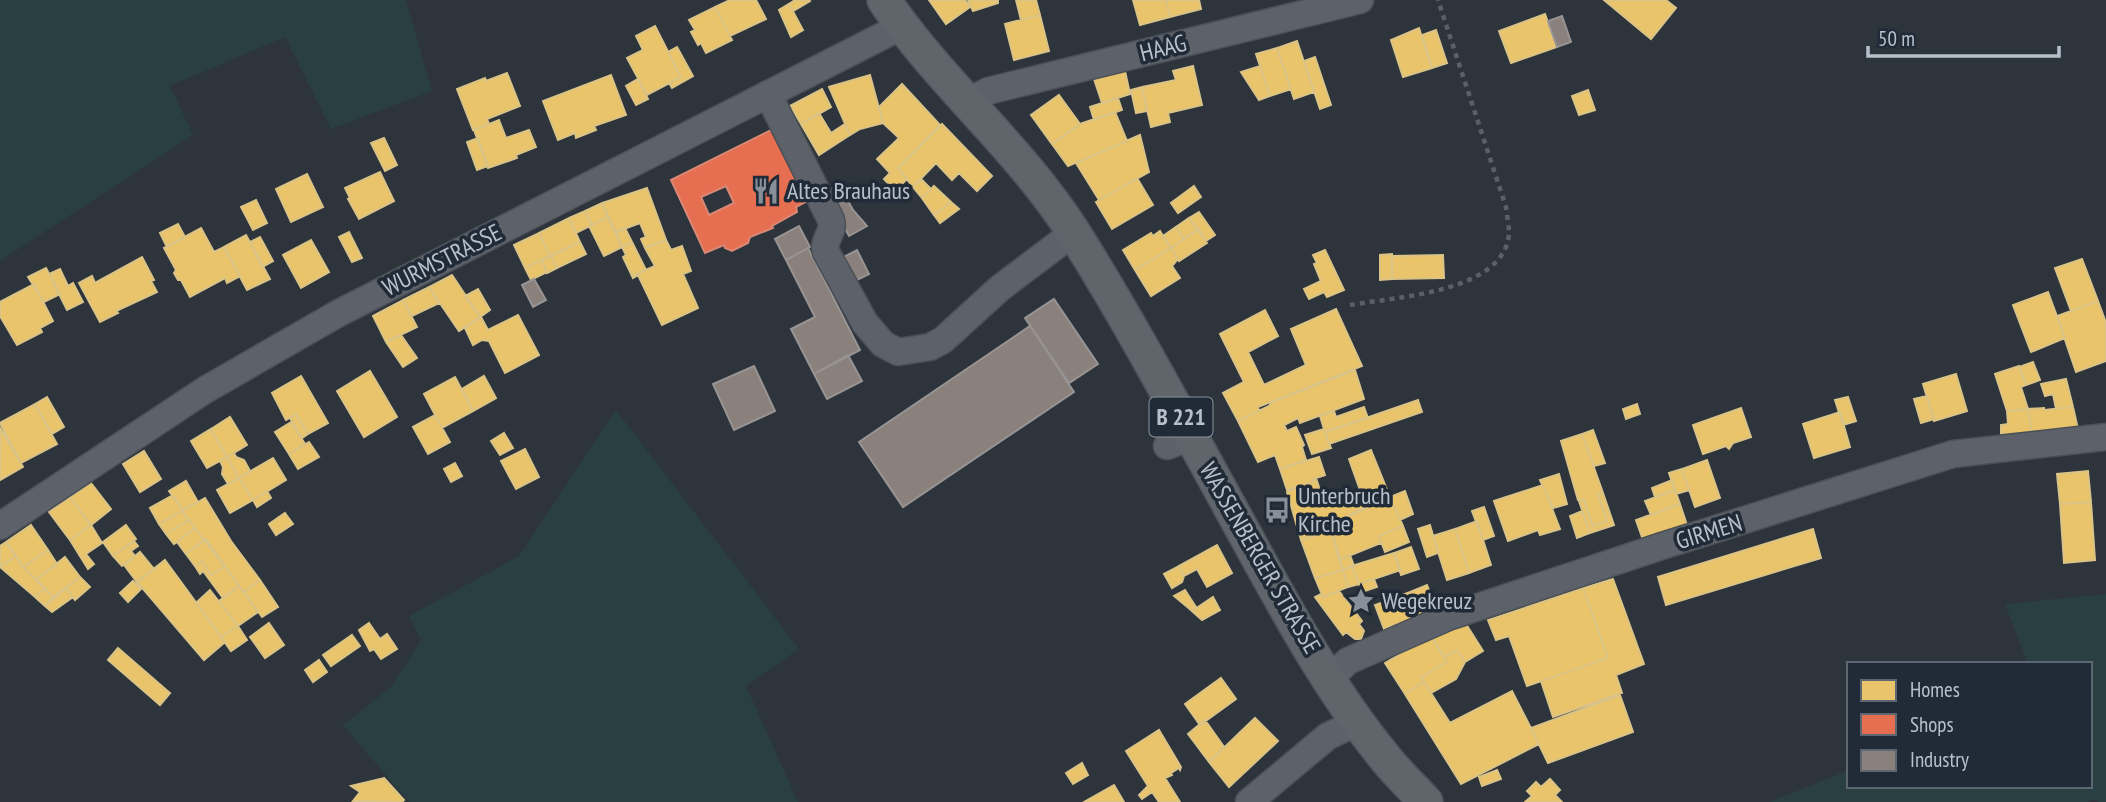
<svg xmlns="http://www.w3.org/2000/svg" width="2106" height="802" font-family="'PT Sans Narrow',sans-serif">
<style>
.green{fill:#2a3f42}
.homes{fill:#e9c46a;stroke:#dac387;stroke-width:2}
.shops{fill:#e76f51;stroke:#d98876;stroke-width:2;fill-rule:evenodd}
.industry{fill:#8a817c;stroke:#989494;stroke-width:2}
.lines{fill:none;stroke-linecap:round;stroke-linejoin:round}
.minor-casing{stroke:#4b5056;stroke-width:29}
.major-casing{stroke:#4b5158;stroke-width:36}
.path{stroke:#5a6166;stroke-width:4.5;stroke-dasharray:5 5;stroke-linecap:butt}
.minor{stroke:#5d626a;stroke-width:26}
.major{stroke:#5f656b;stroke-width:33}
.labels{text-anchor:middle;stroke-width:7;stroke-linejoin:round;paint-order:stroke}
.shield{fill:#202b37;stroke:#8a949f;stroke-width:2}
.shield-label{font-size:23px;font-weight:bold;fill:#b8c1cb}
.street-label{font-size:24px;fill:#b8c1cb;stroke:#202b37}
.poi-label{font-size:24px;fill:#b8c1cb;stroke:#202b37;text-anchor:start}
</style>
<rect width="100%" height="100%" fill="#2d343c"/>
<path class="green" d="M0,0H406L432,91L331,129L285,37L170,86L193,135L0,261Z
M616,410L799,649L746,686L798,802H409L343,725L391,687L421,640L409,616L519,556Z
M2106,594V802H2098L2097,799L2088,802H1770L1849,770V786H2090V664H2028L2005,604Z"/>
<path class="homes" d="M730,0H756L766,19L730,36L715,7Z
M795,0H809L810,1L793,11L789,4Z
M929,0H965L970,7L946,24Z
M968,0H998V3L973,11Z
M1016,0H1036L1040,15L1021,20Z
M1133,0H1166L1170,17L1140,25Z
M1166,0H1199L1201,9L1170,17Z
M1604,0H1666L1676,8L1651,39Z
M789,4L803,30L791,37L779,10Z
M715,7L732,40L706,53L701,43L698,45L691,32L695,30L689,20Z
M1545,14L1557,47L1511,63L1499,31Z
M1040,15L1049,51L1014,60L1005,24Z
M655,26L681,77L647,95L627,58L643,50L636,36Z
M1419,28L1432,68L1403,77L1391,40Z
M1436,30L1447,63L1432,68L1422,35Z
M1297,41L1314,92L1294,99L1277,48Z
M677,47L693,76L672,88L669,83L681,77L668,52Z
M1277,48L1291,89L1270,96L1256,54Z
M1315,57L1331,105L1320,109L1304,61Z
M1193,66L1202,105L1168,113L1170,122L1151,127L1142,87L1176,80L1173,71Z
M1260,66L1270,96L1259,100L1241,72Z
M1125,71L1130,94L1102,103L1094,79Z
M507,73L520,106L487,119L489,124L473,130L457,89L485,78L486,81Z
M611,75L626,115L594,126L596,130L576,138L575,133L558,140L543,101Z
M870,75L883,123L860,129L850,135L829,87Z
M638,79L648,99L636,105L626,86Z
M902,84L940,125L898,168L907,179L895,191L884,179L890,173L877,159L899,138L883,123L879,107Z
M1142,87L1147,111L1136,113L1131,90Z
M822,89L831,107L801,124L790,106Z
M1588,90L1595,110L1579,115L1572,96Z
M1059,95L1080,124L1052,144L1031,115Z
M1118,98L1122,110L1094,120L1090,107Z
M1115,112L1127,141L1068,166L1052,144L1080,124Z
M819,113L831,133L845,124L850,135L819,155L801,124Z
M499,120L506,138L529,130L536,147L516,155L517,158L488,168L474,130Z
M942,124L992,176L977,191L959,173L952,180L936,163L913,187L898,168Z
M1140,135L1149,172L1099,200L1076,163Z
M384,138L397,165L385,171L371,143Z
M478,138L488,166L477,170L467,142Z
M380,172L394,201L359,219L348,199L350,198L345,188Z
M307,174L323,207L291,222L276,189Z
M1137,178L1153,205L1112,229L1096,202Z
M921,179L931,189L922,198L913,187Z
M934,186L951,202L934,215L922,198Z
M1194,186L1201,197L1178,213L1171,203Z
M647,188L666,240L645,248L641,239L646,237L640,223L616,232L602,203Z
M256,200L267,223L253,230L241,207Z
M951,202L959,209L940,223L934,215Z
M602,203L608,217L592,225L585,211Z
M585,211L592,225L576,233L569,218Z
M1199,212L1215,235L1206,241L1189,218Z
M608,217L622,247L604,256L589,226Z
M569,218L580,242L550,256L539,233Z
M1189,218L1197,230L1184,239L1176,227Z
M178,224L185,237L167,247L160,233Z
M1176,227L1184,239L1171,248L1163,236Z
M201,228L214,252L224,247L240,276L227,283L225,278L190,297L181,280H178L174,273L176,270L164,248Z
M625,228L632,242L622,247L616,232Z
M1199,229L1207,243L1179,261L1171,248Z
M1160,231L1171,248L1135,270L1123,250L1151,233L1153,236Z
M349,232L362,258L352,262L339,237Z
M539,233L550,256L525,268L514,245Z
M246,235L270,279L247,290L224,247Z
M260,237L273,261L262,267L250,242Z
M311,240L329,272L301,288L283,255Z
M666,240L671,250L682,246L691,271L683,274L698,308L662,325L638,275L633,278L632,276L655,266L645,248Z
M580,242L586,254L557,268L551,256Z
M632,242L646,270L632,276L623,257L626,255L622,247Z
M1171,248L1178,259L1172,266L1180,278L1151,296L1135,270Z
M1325,250L1344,290L1327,297L1324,292L1309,299L1304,289L1321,281L1314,264L1317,263L1313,255Z
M1392,254V279L1380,280V255Z
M1443,255L1444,278L1392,279V256Z
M551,256L557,268L547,273L542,260Z
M142,257L154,280L151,281L157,292L116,311L118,313L100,322L79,283L92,276L95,283Z
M2082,259L2098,301L2071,311L2055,268Z
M542,260L547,272L531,280L525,268Z
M46,268L60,294L44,302L28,277Z
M60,269L68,286L73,283L83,302L67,310L49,274Z
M452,275L480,317L459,331L429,287Z
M34,284L53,321L40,328L42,332L17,345L0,316V302Z
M429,287L439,303L412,316L403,300Z
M478,289L490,310L480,317L465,296Z
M2048,292L2065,338L2031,352L2013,305Z
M403,300L417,327L386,342L373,316Z
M2098,301L2106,323V361L2076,372L2057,316Z
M1336,309L1362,366L1258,407L1259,411L1238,421L1223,393L1244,382L1220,334L1265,310L1278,336L1248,352L1264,385L1306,365L1291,329Z
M518,315L539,355L505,373L489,341L482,340L473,345L465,328L481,317L488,330Z
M401,335L417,358L403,367L386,342Z
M2033,362L2040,380L2026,385L2019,367Z
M2019,366L2026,385L2021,387L2028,409L2007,411L1995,374Z
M1355,370L1364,399L1300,423L1298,418L1284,425L1287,431L1296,427L1304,445L1302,447L1306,460L1280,469L1275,455L1258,462L1238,421L1269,406L1272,402Z
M370,371L397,417L364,437L337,391Z
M1956,374L1967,411L1934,421L1923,384Z
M301,376L328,423L308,434L296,414L286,420L272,393Z
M484,376L496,398L473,411L462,389Z
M455,377L473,411L442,428L424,394Z
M2066,379L2073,407L2056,409L2053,394L2045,396L2041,384Z
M1927,396L1934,419L1921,423L1914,399Z
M47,397L64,427L52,434L35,404Z
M1848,397L1856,421L1843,425L1835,400Z
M1418,400L1422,412L1329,444L1325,432Z
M35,404L57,444L21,463L0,423Z
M1637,404L1640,414L1626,419L1623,409Z
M1364,407L1368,418L1325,432L1331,448L1312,454L1305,435L1324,429L1320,416L1334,411L1336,417Z
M2073,407L2078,429L2032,433L2028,409L2044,408V410Z
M1741,408L1751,437L1733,443L1729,449L1726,446L1703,454L1693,425Z
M2028,409L2032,433L2001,434V425L2008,424L2007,411Z
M1840,412L1850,447L1814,458L1803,424Z
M296,414L308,434L302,438L290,418Z
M435,415L450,442L428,454L413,427Z
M230,417L247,445L227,457L211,429Z
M291,422L305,444L289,454L275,432Z
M0,428L23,467L0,480Z
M211,429L227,457L207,468L191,441Z
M1593,430L1605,463L1594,466L1582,434Z
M504,433L513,448L500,455L491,441Z
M1582,434L1603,493L1598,495L1607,521L1593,526L1584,500H1578L1561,441Z
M309,442L319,457L298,469L289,454Z
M525,449L539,477L516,489L501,461Z
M1371,450L1390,497L1366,507L1349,459Z
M144,451L161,479L140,492L123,464Z
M234,453L236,457L244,460L250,471L239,478L227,457Z
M227,457L239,478L228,484L222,474L223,467L220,461Z
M1319,457L1325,475L1313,479V482L1287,490L1280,469Z
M273,458L286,480L253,500L239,478Z
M1707,460L1720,498L1695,507L1682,469Z
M455,463L462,476L451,482L444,469Z
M1682,469L1689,490L1676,494L1669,473Z
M2088,471L2091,502L2060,504L2057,474Z
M1559,474L1567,504L1553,508L1540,480Z
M239,478L253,500L230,513L217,490Z
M1316,478L1324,502L1360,492L1366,507L1330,525L1332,530L1301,540L1287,492L1313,482V479Z
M1672,480L1675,490L1655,497L1652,488Z
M186,481L198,502L183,510L169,491Z
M91,483L111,509L91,525L70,497Z
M1543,485L1560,529L1540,535L1538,530L1508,541L1494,501Z
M1675,490L1680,504L1651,515L1645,501Z
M267,491L271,498L257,507L253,500Z
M1405,491L1413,514L1400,520L1390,497Z
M1603,493L1614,525L1590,533L1579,501L1584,500L1593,526L1607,521L1598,495Z
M173,495L183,510L159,524L150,508Z
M70,497L91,525L70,540L49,512Z
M1390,497L1403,526L1379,536L1381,543L1339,560L1330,525Z
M205,498L231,541L260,580L244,592L182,511Z
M2091,502L2095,560L2064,563L2060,504Z
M1680,504L1687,525L1643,540L1636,520Z
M1484,507L1494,536L1483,540L1472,511Z
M182,511L189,520L166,534L159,524Z
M1582,511L1590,533L1577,538L1570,516Z
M285,513L293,524L276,535L269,524Z
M189,520L195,528L174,544L166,534Z
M1477,521L1491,565L1469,573L1455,529Z
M31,525L48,550L23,567L6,542Z
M91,525L102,543L86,554L94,564L88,569L70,540Z
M126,525L136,539L113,556L103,542Z
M1430,525L1438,553L1427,557L1418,529Z
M1403,526L1409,542L1385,552L1379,536Z
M195,528L204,540L186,554L177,542Z
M1455,529L1469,573L1447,580L1433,536Z
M1813,529L1821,558L1666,605L1658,577Z
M1332,530L1343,570L1315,578L1301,540Z
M206,539L225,566L211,575L202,561L195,566L186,554Z
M134,541L138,546L131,551L135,556L122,566L113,556Z
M6,542L16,556L0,567V546Z
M1217,545L1232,573L1207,587L1197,569L1184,576L1179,566Z
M1411,547L1419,569L1401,575L1394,553Z
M48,550L57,564L36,580L23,567Z
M140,552L154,569L137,582L124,565Z
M1394,553L1401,570L1359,584L1352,566Z
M1350,555L1354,566L1343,570L1339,560Z
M16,556L23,567L45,588L35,597L0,567Z
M65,557L80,577L53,597L36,580Z
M165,560L225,642L204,660L137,582Z
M202,561L211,575L225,566L239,586L223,598L203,571L200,574L195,566Z
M1179,566L1184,576L1182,582L1172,588L1164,574Z
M1352,566L1359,584L1348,587L1343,570Z
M1343,570L1348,587L1323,597L1315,578Z
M80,577L90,587L75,600L66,588Z
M1374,579L1377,587L1362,592L1359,584Z
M1613,579L1644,664L1616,675L1622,693L1553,717L1541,681L1608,658L1583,588Z
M260,580L278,607L262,617L244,592Z
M133,581L141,589L128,602L120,593Z
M1427,585L1437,610L1419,616L1410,592Z
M239,586L258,612L238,626L219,601Z
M45,588L53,597L45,606L35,597Z
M66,588L73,597L52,612L45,606Z
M1583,588L1608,658L1527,686L1509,636L1496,640L1488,620Z
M210,590L238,626L221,637L196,603Z
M1185,590L1196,607L1192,611L1174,596Z
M1339,591L1362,621L1359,624L1364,631L1361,639H1355L1346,632L1343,635L1315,597L1321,594L1323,597Z
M1410,592L1419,616L1384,629L1375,605Z
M1213,597L1220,610L1202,620L1192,611Z
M269,623L284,645L265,658L250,637Z
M369,623L380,639L387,634L397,649L381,659L374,649L370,651L359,630Z
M1466,624L1483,651L1465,662L1457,650L1444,657L1431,636Z
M238,626L247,640L231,651L221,637Z
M352,635L360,646L331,666L323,655Z
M1431,636L1447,662L1421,677L1424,682L1405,694L1385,663Z
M118,648L170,693L160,705L108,660Z
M1457,650L1465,662L1456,679L1431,693L1421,677L1447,662L1444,657Z
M319,660L327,672L313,682L305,670Z
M1221,678L1236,699L1200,725L1185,704Z
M1424,682L1450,723L1512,691L1539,744L1461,784L1405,694Z
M1620,695L1633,732L1548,763L1531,728Z
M1255,718L1278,741L1229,787L1209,762Z
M1205,720L1224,747L1209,762L1188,734Z
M1159,730L1181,767L1180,770L1179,768L1171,773L1172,775L1165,778L1180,802H1159L1152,792L1142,799L1139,795L1148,786L1126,751Z
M1082,763L1088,775L1073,784L1066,773Z
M1497,770L1501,779L1482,786L1479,777Z
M384,778L404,800L402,802L353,801L360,792L351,786Z
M1550,779L1560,790L1555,795L1562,802H1525L1532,796L1527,791L1536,782L1541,787Z
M1114,785L1124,802H1084Z"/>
<path class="shops" d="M773,129L809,200L796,207L797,212L772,226L773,228L750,237L748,243L732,251L725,248L724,245L705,253L671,180ZM726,186L734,203L709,215L701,197Z"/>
<path class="industry" d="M1562,16L1571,42L1557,47L1548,21Z
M839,185L853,210L867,226L849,236L824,192Z
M799,226L810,247L786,260L775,239Z
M808,248L860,350L814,374L791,329L815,317L786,260Z
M857,250L869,274L849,284L836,261Z
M534,279L546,300L533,307L522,285Z
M1054,299L1098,364L1069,383L1025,318Z
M1030,326L1074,392L903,507L859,442Z
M848,355L862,381L827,399L814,374Z
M754,366L775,411L734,430L713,384Z"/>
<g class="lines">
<g class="minor-casing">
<path id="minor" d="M768,94L831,220C835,233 822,239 826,252L865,323L883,344L898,352L930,347L943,340L1000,288L1073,233
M967,102L988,91L1360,0
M1167,446L1191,437
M0,526L205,390L339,313L902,26
M1329,679L1348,661L1448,617L1662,546L1953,454L2106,437
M1249,802L1328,736L1358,722"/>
</g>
<g class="major-casing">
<path id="major" d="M884,0C940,83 1020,148 1074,233C1132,325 1183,422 1236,518C1281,600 1326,686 1386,759C1398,774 1413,788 1426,802"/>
</g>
<path class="path" d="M1350,305C1394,297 1504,293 1509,234C1509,226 1507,216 1506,207L1438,0"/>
<use href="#minor" class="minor"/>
<use href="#major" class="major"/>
</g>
<defs>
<g id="restaurant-bare" transform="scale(2.1)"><path d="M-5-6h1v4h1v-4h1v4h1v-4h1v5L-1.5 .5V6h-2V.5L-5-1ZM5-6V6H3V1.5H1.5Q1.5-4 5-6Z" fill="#879099" stroke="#202b37" stroke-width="2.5" paint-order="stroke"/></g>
<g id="bus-bare" transform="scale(2.1)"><path d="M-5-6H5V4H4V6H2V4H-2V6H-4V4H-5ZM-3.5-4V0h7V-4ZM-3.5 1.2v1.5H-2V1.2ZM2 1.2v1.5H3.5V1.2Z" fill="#879099" stroke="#202b37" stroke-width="2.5" paint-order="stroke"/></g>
<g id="sight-bare" transform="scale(2.1)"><path d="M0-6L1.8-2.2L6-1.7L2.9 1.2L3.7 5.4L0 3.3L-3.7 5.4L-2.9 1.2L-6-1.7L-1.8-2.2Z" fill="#879099" stroke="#202b37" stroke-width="2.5" paint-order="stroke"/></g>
</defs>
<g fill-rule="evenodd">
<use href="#restaurant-bare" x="766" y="191"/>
<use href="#bus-bare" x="1277" y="510"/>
<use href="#sight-bare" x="1361" y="601"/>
</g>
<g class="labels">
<rect class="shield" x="1149.5" y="397.5" width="63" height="39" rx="5"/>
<g class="shield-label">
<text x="1181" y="425">B 221</text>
</g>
<g class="street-label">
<text transform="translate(1163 48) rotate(-14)" y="8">HAAG</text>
<text transform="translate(442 260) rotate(-27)" y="8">WURMSTRASSE</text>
<text transform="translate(1709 532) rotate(-17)" y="8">GIRMEN</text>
<text transform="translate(1260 558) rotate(60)" y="8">WASSENBERGER STRASSE</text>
</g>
<g class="poi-label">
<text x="787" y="199">Altes Brauhaus</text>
<text x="1298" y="504">Unterbruch<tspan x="1298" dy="28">Kirche</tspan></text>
<text x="1382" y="609">Wegekreuz</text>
</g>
</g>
<rect x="1847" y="662" width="245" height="126" fill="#202b37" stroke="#5d6772" stroke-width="2"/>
<rect x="1861" y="680" width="35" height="21" fill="#e9c46a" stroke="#5d6772" stroke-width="2"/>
<text x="1910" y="697" font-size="21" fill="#b8c1cb">Homes</text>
<rect x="1861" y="714" width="35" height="21" fill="#e76f51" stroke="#5d6772" stroke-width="2"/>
<text x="1910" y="732" font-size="21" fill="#b8c1cb">Shops</text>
<rect x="1861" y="750" width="35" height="21" fill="#8a817c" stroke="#5d6772" stroke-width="2"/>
<text x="1910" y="767" font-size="21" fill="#b8c1cb">Industry</text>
<path d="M1868 46v10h191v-10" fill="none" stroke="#b8c1cb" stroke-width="3.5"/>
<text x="1878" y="46" font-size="21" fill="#b8c1cb" stroke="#202b37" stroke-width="5" paint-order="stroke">50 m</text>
</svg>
